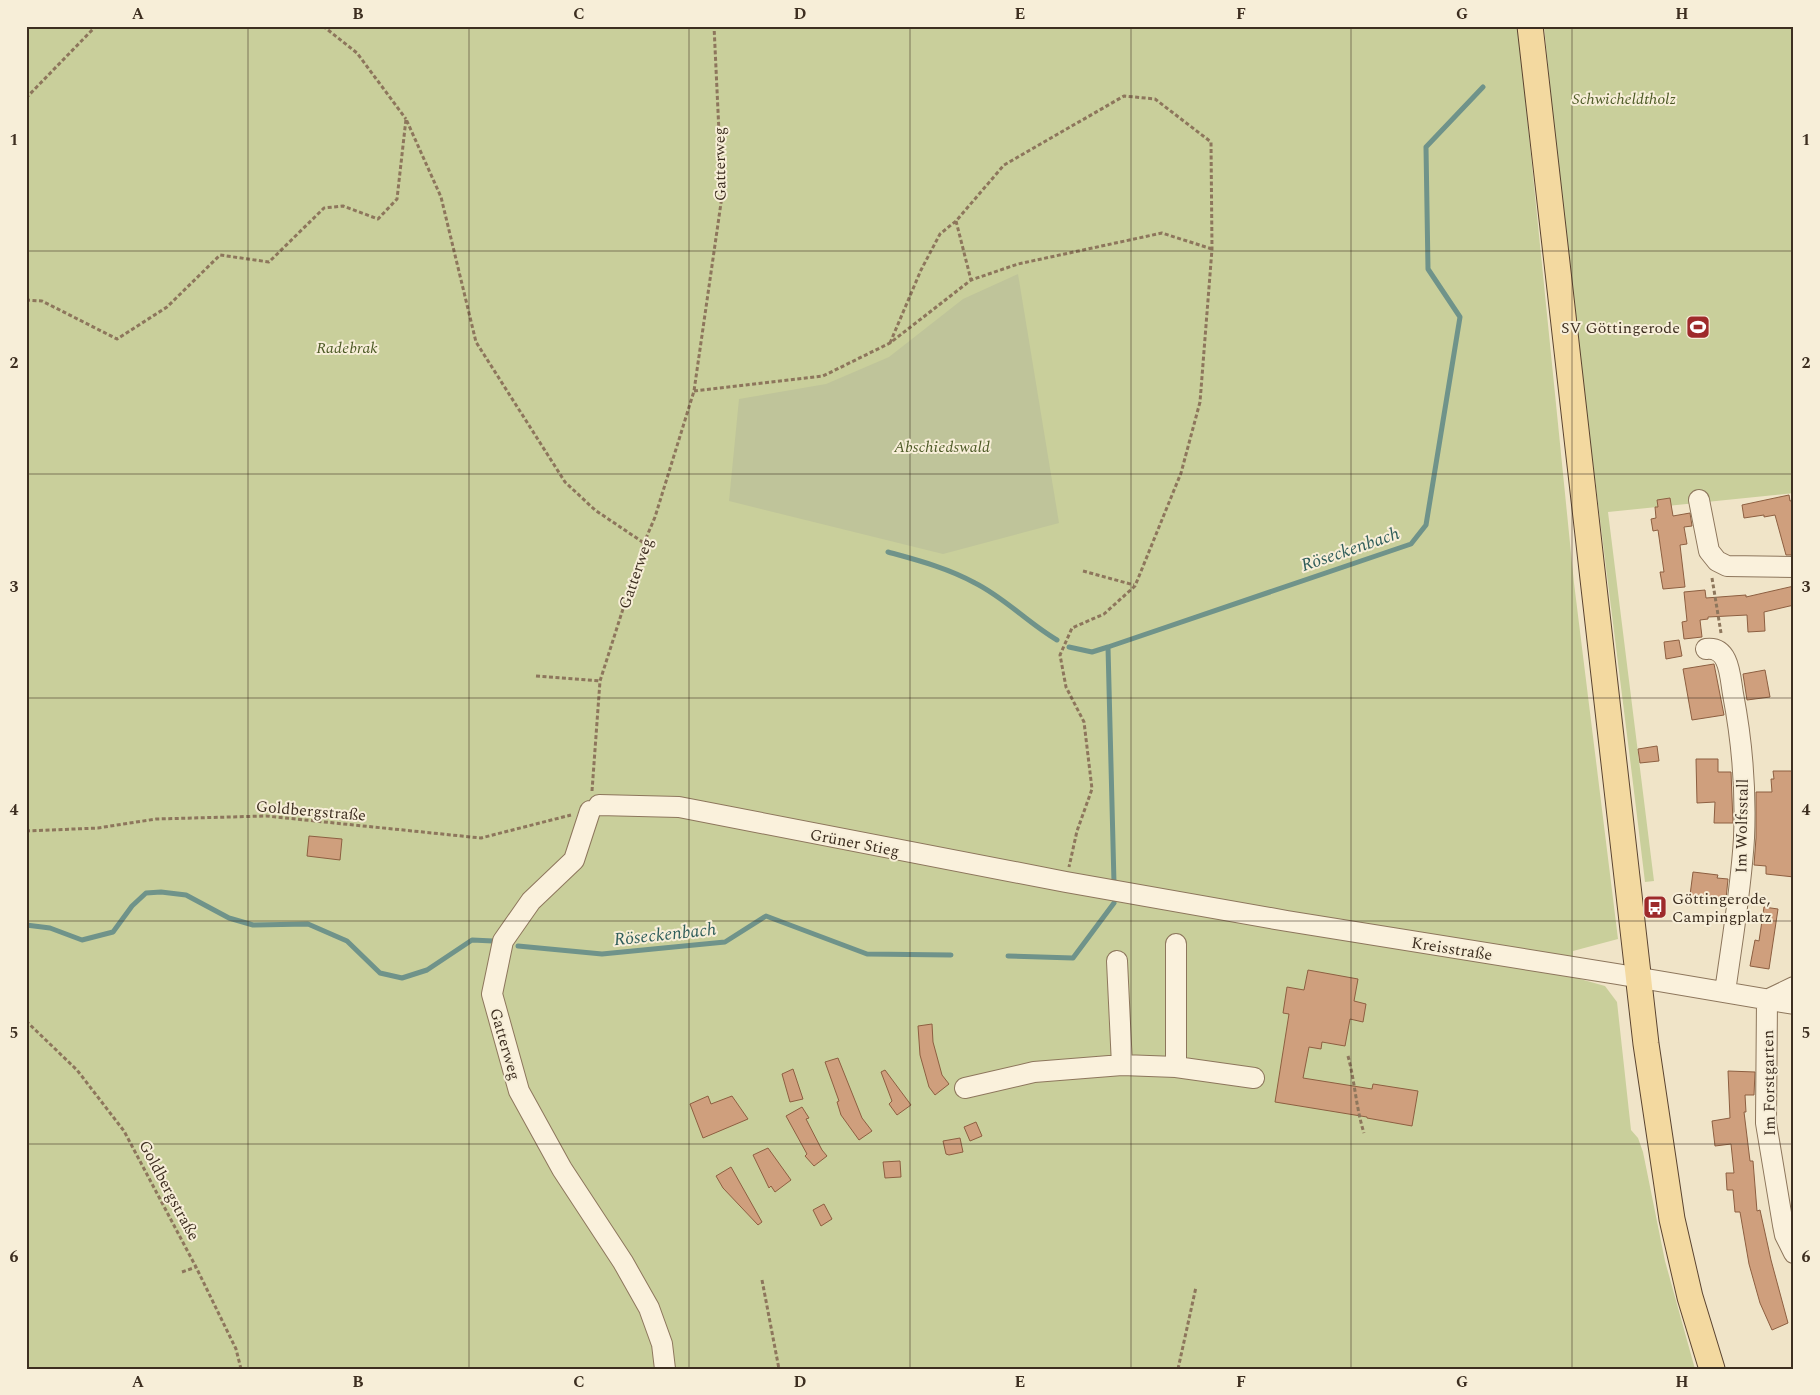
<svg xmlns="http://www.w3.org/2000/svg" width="1820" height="1395" font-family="Spectral,serif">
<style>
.green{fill:#c9cf9b}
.cemetery{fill:#bfc49a}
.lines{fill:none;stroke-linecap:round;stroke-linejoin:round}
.stream{stroke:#6f938a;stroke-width:5}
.building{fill:#cf9f7d;stroke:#8d5f41}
.minor-casing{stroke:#8d765c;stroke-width:22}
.major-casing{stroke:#5b4430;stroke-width:27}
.path{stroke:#8d765c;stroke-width:3;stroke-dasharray:4 2.5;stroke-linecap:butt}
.minor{stroke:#faf1dc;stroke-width:20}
.major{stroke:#f3d9a0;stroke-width:25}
.grid{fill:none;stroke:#3d2e20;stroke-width:1;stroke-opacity:0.55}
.labels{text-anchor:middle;stroke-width:4;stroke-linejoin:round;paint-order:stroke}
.park-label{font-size:16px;font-style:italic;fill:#4d5a26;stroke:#f7eed8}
.street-label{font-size:16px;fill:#3d2e20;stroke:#f7eed8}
.poi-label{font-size:16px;fill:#3d2e20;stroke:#f7eed8;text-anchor:end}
.water-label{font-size:18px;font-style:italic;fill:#2f5d5a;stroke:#f7eed8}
.neatline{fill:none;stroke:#3d2e20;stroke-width:2}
.grid-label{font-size:16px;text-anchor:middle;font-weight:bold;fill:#3d2e20}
</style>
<rect width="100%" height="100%" fill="#f0e4c8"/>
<path class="green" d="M26,26H1518L1574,583L1618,939L1573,951V977L1605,986L1617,1002L1631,1130L1638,1138L1643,1152L1665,1261L1695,1369H26Z
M1544,26H1794V493L1608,512L1654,881L1645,882C1611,597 1571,312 1544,26Z"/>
<path class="cemetery" d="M1018,274L1059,523L943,554L729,501L739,399L826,384L889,357L963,299Z"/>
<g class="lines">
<path class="stream" d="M888,552C917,560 948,568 975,583C1005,598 1028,623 1057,640
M1069,647L1092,652L1108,647
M1114,883L1108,647L1411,544L1426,525L1460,317L1428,269L1426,147L1483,87
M26,925L50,928L82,940L113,932L132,906L146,893L161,892L186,895L229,918L253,925L308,924L347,941L380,973L402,978L427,970L472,940L493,941
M518,946L602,954L725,942L766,916L867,954L951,955
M1008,956L1073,958L1114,903"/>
</g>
<path class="building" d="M1789,495L1790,501L1794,500V555H1786L1775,515L1764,517V515L1744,518L1742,505Z
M1670,498L1673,516L1690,513L1692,526L1684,527L1687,544L1680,545L1685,587L1663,589L1660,572H1664L1658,530L1653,531L1651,519L1656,518L1655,507H1658L1657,500Z
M1794,586V605L1764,612L1765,631L1748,632L1747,615L1708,617V619L1700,620L1702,637L1684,639L1682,622L1687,621L1684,592L1705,590L1706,598L1746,595V597Z
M1679,640L1682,656L1666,659L1664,642Z
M1714,664L1724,715L1692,720L1683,669Z
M1765,670L1770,697L1747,700L1743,674Z
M1657,746L1659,761L1640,763L1638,749Z
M1696,759H1718V772H1731L1733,823H1714L1715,802L1697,803Z
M1773,771H1794V877L1766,874V866L1754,865L1756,838V792H1772L1771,779H1774Z
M309,836L342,839L340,860L307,856Z
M1693,872L1718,875L1717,878L1728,879L1726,899L1722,898V900L1706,898L1705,905L1689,903Z
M1764,907L1778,909L1769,969L1750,966L1755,940L1759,941Z
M1308,970L1358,979L1354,1001L1366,1004L1363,1022L1350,1019L1345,1046L1322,1042L1321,1049L1309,1047L1303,1078L1372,1089L1373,1084L1418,1091L1412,1126L1367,1118V1117L1275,1102L1289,1014L1283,1013L1287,987L1304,990Z
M932,1024L933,1042L942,1075L949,1084L935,1095L929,1087L920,1055L918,1026Z
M838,1058L862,1118L872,1131L859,1140L841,1115L837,1102L839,1101L825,1062Z
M793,1069L803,1099L790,1102L782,1074Z
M885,1070L911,1105L897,1115L889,1104L892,1101L881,1072Z
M1728,1071L1755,1072L1754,1095H1745L1746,1112H1744L1750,1161H1753L1757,1211L1760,1210L1771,1260L1788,1323L1772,1330L1760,1303L1749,1264L1740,1212H1735L1733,1190H1727L1726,1173H1734L1731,1144L1715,1146L1712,1121L1730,1118Z
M708,1096L711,1104L732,1096L748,1119L703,1138L690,1104Z
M802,1107L809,1118L806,1119L822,1150L827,1156L814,1166L805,1156L807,1154L786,1116Z
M976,1122L982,1136L970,1141L964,1127Z
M960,1138L963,1152L949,1155L946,1154L943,1141Z
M768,1148L791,1180L775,1192L771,1186L769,1188L753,1155Z
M900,1161L901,1177L885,1178L883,1162Z
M731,1167L762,1222L758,1225L723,1188L716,1176Z
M824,1204L832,1219L821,1226L813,1210Z"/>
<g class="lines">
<g class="minor-casing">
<path id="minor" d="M1699,500L1709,551L1717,561L1727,566L1794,567
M1706,649C1730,646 1730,677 1733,694C1742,741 1746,791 1744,838C1741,890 1732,941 1725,992
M599,805L679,807L1066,882L1287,921L1617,974L1794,1004
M590,811L574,860L531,901L503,941L492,994L519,1091L562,1169L623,1262L649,1308L662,1344L665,1369
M1117,961L1122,1065
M1794,987L1767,1000L1766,1123L1783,1225L1785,1235L1794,1253
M1176,1067V944
M965,1088L1034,1072L1122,1065L1176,1067L1254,1078"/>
</g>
<g class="major-casing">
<path id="major" d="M1530,26L1646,1044L1672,1219L1690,1297L1712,1369"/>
</g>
<path class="path" d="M323,26L357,53L406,119
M26,98L96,26
M956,221L971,280
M26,300L42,301L117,339L167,307L220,255L269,262L324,208L343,206L378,219L397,199L406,119L441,197L476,342L565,482L595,510L644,543
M890,343L921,270L940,234L956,221L1004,165L1124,96L1155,99L1211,142L1212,249L1200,402L1181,473L1135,586L1104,614L1072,628L1060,655L1066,687L1084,722L1092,789L1077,831L1069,867
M694,391L823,376L890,343L971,280L1018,264L1162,233L1212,249
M1083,571L1134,585
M1712,578L1721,633
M536,676L600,681
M592,791L600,681L644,543L655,517L694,391L722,196L714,26
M26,831L98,828L156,819L266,816L481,838L571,815
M26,1021L77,1070L124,1131L196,1267L236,1349L241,1369
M1348,1056C1355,1082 1356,1108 1364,1133
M182,1272L196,1267
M762,1280L779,1369
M1178,1369L1196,1287"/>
<use href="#minor" class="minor"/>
<use href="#major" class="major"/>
</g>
<path class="grid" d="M248,26V1369M469,26V1369M689,26V1369M910,26V1369M1131,26V1369M1351,26V1369M1572,26V1369M26,251H1794M26,474H1794M26,698H1794M26,921H1794M26,1144H1794"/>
<defs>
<g id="stadium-square" transform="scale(1.25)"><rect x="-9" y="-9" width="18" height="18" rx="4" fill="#9e2a2b" stroke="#f7eed8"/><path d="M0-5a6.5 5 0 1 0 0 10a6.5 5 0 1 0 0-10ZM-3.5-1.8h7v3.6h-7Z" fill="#fff"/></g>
<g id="bus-square" transform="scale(1.25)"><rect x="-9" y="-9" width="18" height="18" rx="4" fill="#9e2a2b" stroke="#f7eed8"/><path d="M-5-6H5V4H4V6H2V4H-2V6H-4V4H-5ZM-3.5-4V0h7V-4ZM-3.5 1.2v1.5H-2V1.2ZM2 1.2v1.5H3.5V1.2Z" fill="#fff"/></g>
</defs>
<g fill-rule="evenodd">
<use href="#stadium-square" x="1698" y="327"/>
<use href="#bus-square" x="1655" y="907"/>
</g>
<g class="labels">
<g class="park-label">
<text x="1624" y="104">Schwicheldtholz</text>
<text x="347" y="353">Radebrak</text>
<text x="942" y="452">Abschiedswald</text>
</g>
<g class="street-label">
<text transform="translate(719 164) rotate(-91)" y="6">Gatterweg</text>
<text transform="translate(635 573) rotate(-71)" y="6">Gatterweg</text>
<text transform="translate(311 810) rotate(5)" y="6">Goldbergstraße</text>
<text transform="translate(1741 826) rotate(-89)" y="6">Im Wolfsstall</text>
<text transform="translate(855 842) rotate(11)" y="6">Grüner Stieg</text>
<text transform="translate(1452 948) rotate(9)" y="6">Kreisstraße</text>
<text transform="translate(506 1044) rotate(74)" y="6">Gatterweg</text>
<text transform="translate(1768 1083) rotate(-91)" y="6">Im Forstgarten</text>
<text transform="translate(170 1190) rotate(62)" y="6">Goldbergstraße</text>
</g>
<g class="poi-label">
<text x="1680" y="333">SV Göttingerode</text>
<text x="1672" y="904" text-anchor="start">Göttingerode,<tspan x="1672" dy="18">Campingplatz</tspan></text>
</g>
<g class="water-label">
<text transform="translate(1350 549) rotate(-19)" y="6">Röseckenbach</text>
<text transform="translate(665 934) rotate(-6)" y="6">Röseckenbach</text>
</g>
</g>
<rect width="1820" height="1395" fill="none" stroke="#f7eed8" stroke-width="55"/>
<rect x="28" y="28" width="1764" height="1340" class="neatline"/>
<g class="grid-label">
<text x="138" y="19">A</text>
<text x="358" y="19">B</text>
<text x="579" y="19">C</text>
<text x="800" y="19">D</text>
<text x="1020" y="19">E</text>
<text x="1241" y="19">F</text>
<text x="1462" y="19">G</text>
<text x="1682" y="19">H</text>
<text x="14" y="145">1</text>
<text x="1806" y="145">1</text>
<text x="14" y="368">2</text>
<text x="1806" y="368">2</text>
<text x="14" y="592">3</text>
<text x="1806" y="592">3</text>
<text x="14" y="815">4</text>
<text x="1806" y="815">4</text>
<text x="14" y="1038">5</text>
<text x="1806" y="1038">5</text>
<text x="14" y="1262">6</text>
<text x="1806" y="1262">6</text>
<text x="138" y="1387">A</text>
<text x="358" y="1387">B</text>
<text x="579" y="1387">C</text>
<text x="800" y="1387">D</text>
<text x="1020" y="1387">E</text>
<text x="1241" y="1387">F</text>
<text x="1462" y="1387">G</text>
<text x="1682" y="1387">H</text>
</g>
</svg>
